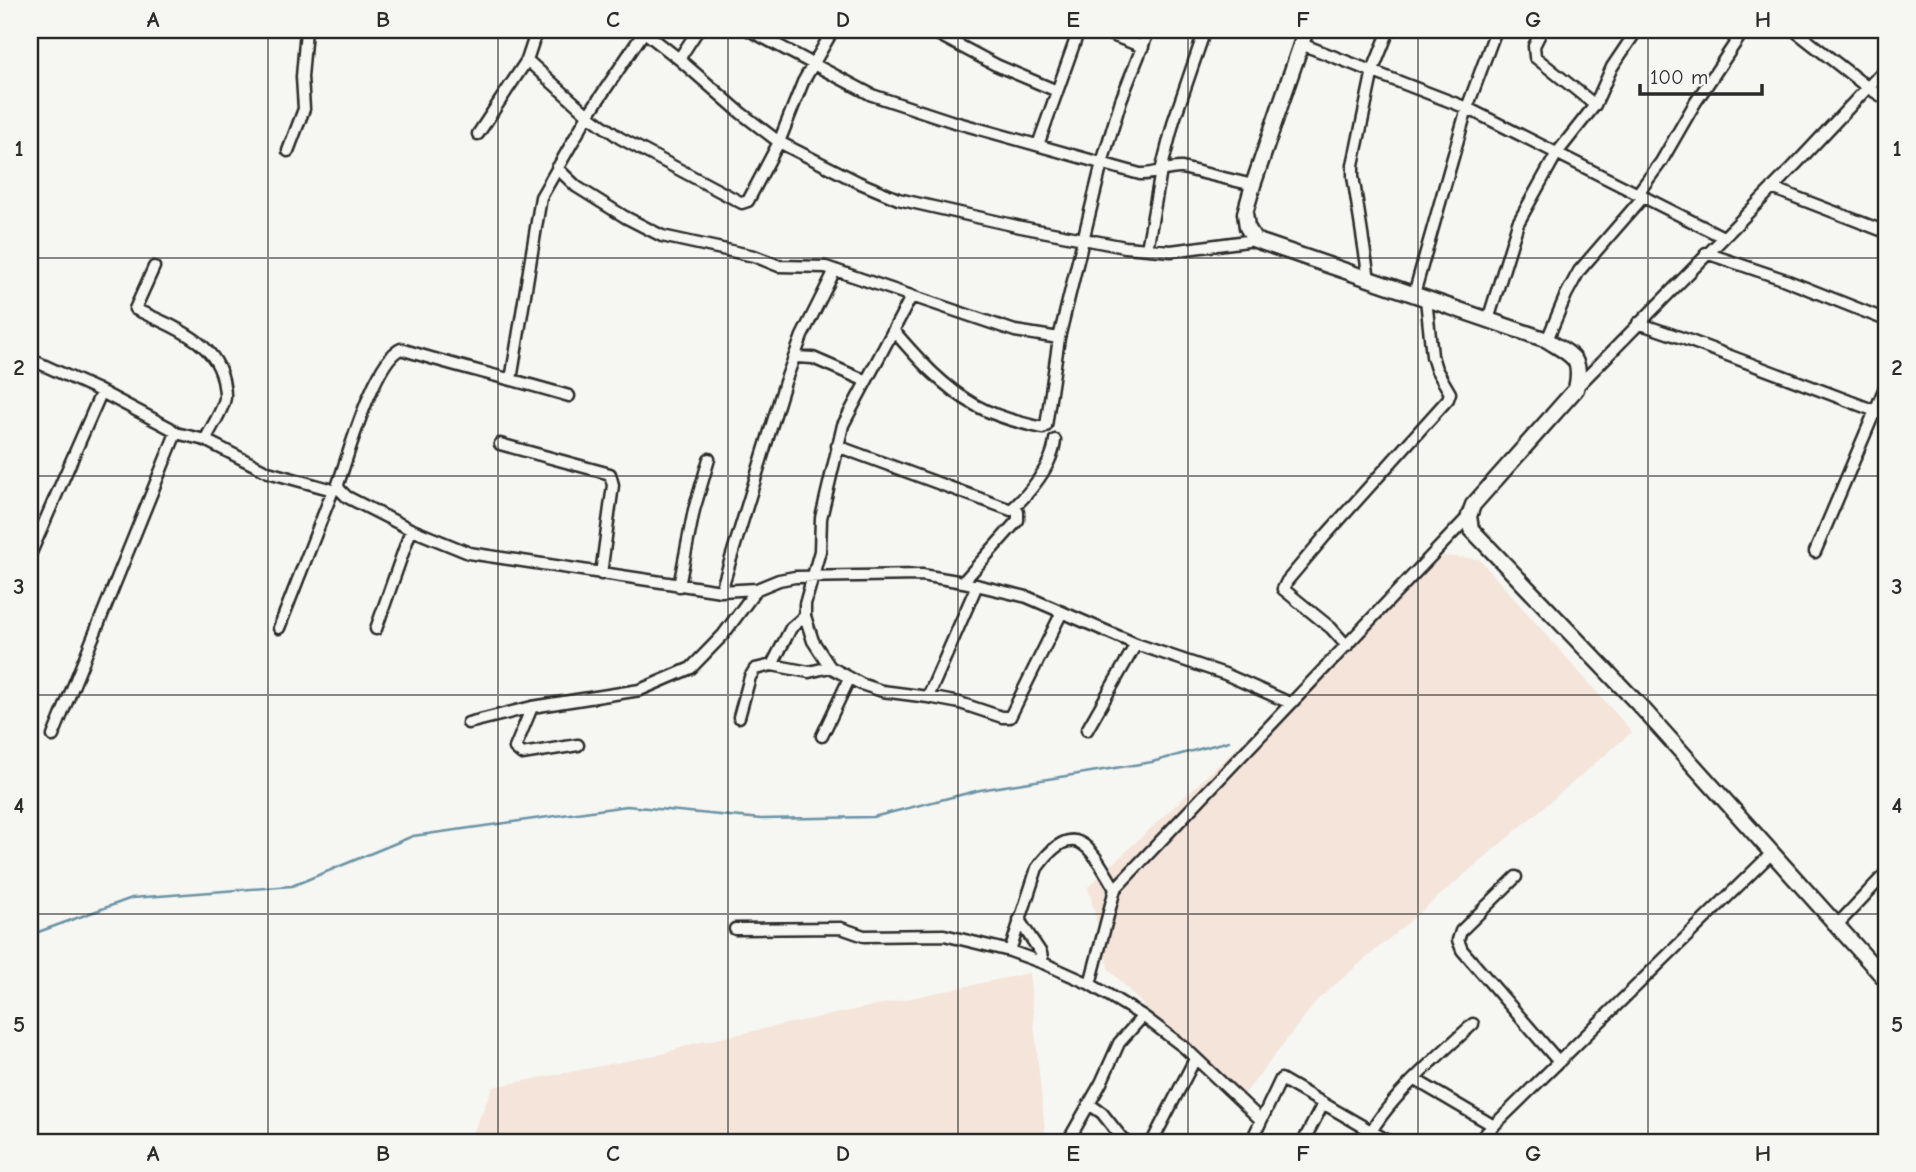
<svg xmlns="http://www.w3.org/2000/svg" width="1916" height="1172" font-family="'Comic Neue',sans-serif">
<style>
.built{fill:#f4e4d9}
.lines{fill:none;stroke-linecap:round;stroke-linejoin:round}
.stream{stroke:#6b93a5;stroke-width:2.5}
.street-casing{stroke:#2b2b2b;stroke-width:15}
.secondary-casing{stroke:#2b2b2b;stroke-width:19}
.street{stroke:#f6f6f2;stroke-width:10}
.secondary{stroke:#f6f6f2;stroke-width:14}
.grid{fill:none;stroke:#2b2b2b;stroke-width:2;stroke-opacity:0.55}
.neatline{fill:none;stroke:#2b2b2b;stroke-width:2.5}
.grid-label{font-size:23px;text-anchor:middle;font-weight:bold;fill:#2b2b2b}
</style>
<rect width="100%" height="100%" fill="#f6f6f2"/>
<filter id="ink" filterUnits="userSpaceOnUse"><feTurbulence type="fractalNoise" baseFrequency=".0143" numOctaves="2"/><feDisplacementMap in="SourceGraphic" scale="14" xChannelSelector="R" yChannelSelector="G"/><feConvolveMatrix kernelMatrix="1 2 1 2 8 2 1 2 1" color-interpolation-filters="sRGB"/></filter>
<g filter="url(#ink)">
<path class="built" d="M1442,556L1479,559L1632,732L1318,999L1237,1104L1109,969L1088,887Z
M1029,973L1046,1142H469L493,1087L662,1054L693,1044Z"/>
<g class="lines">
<path class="stream" d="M30,935L132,898L292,886L413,836L627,806L761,819L873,817L980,790L1152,762L1229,741"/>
<g class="street-casing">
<path id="street" d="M642,30L679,59L741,113L779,142L858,182L898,199L1021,227L1125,247L1171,251L1255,240
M749,30L872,95L951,121L1140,174C1156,175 1167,167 1182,168L1253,185
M930,30L996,65L1057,91
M1099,30L1143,47
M1542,30L1534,46L1535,57L1595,105
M1794,30L1867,87L1886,99
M1301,44L1467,108L1723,237
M679,59L698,30
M527,60L588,115L620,138L742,203L748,201L779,142L803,82L833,30
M478,134L527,60L537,30
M1038,145L1079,30
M288,151L304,109L302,77L306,30
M557,168L577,187L625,217L662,236L754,256L779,266L826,267L1015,331L1059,338
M1772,188L1886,232
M1638,193L1661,162L1695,103L1744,30
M1147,249L1161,171L1174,120L1205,30
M1706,253L1783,279L1886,320
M154,267L135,309C171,326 219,341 224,386C225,391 226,397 224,402C220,415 211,428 205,440
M1369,279L1353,176V165L1373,70L1389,30
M1414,294L1467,108L1496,30
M911,297L843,425L821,518L820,551L805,604V616L813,641L830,667L861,684L882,691L928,697L977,585
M1488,320L1518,223L1557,153L1595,105L1612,67L1637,30
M1638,323L1685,339L1886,415
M894,331C918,359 943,387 975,405C996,417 1020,423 1043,428L1046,426L1059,338L1102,163L1121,100L1149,30
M1547,340L1566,295L1579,271L1644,196
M795,357L813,358L866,381
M30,359L96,389L170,428L176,433L205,440L268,472L333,490
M509,378L512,374L541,197L588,115L644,32
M1576,388L1795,165L1886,68
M569,396C513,379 457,367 401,349C375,359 348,456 338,484L339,489L347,497L410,529L469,553L721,591L757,589L779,580L795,577L922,575L963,582L1027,597L1136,644L1225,674L1290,703
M500,444L610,474L613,485L601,574
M837,446L1011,510C1029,494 1053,465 1055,440
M1815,552L1886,385
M30,555L101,393
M963,582L1018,520V512L1014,508
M679,586L694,510L709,459
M721,591L785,382L802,336L835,270
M279,628L333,490L339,489
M376,629L411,530
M1347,646L1331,628L1283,589L1287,581L1325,536L1448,399L1450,393L1436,369L1432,356L1426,299
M772,665L791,628L805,616
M928,697L960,703L1002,717H1010L1062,612
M532,707L515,748L522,754L578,745
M739,717L750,677L755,669L772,665L809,672L830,667
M468,723L532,707L640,690L691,668L723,635L757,589
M1087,730L1136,644
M53,736L176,433
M822,736L849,679
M1516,877L1461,931L1458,940L1462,950L1559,1062
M1019,920L1041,953L1043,963
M1837,925L1886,873
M735,929L841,928L864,936L944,935L1010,951L1043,963L1090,984L1143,1016
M1010,951L1037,868C1075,815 1091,848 1115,889
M1090,984L1115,889L1469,516
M1414,1079L1494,1126
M1089,1104L1102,1113L1125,1142
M1068,1141L1101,1083L1119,1043L1143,1016L1185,1048L1261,1120
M1152,1142L1195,1059
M1251,1142L1281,1079L1390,1142
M1303,1142L1323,1104
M1365,1142C1387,1099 1437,1057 1473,1024
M1477,1142L1772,853"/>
</g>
<g class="secondary-casing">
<path id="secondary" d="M1306,30L1253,185L1245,213L1247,227L1255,240L1547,340C1572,356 1583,357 1576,389L1473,505L1469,516L1471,529L1642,708L1886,980"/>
</g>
<use href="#street" class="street"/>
<use href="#secondary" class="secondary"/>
</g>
</g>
<path class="grid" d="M268,30V1142M498,30V1142M728,30V1142M958,30V1142M1188,30V1142M1418,30V1142M1648,30V1142M30,258H1886M30,476H1886M30,695H1886M30,914H1886"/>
<rect width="1916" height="1172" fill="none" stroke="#f6f6f2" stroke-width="77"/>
<path d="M1640 84v10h122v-10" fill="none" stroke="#2b2b2b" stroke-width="3.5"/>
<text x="1650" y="84" font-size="21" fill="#2b2b2b" stroke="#f6f6f2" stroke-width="5" paint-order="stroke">100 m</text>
<rect x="38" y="38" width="1840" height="1096" class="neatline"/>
<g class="grid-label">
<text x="153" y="27">A</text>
<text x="383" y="27">B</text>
<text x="613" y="27">C</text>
<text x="843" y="27">D</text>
<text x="1073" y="27">E</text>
<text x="1303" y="27">F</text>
<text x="1533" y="27">G</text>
<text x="1763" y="27">H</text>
<text x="19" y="156">1</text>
<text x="1897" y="156">1</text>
<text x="19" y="375">2</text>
<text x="1897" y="375">2</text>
<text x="19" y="594">3</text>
<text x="1897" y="594">3</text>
<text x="19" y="813">4</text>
<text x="1897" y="813">4</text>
<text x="19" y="1032">5</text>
<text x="1897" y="1032">5</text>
<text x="153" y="1161">A</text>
<text x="383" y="1161">B</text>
<text x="613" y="1161">C</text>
<text x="843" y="1161">D</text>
<text x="1073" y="1161">E</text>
<text x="1303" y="1161">F</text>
<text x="1533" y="1161">G</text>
<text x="1763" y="1161">H</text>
</g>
</svg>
